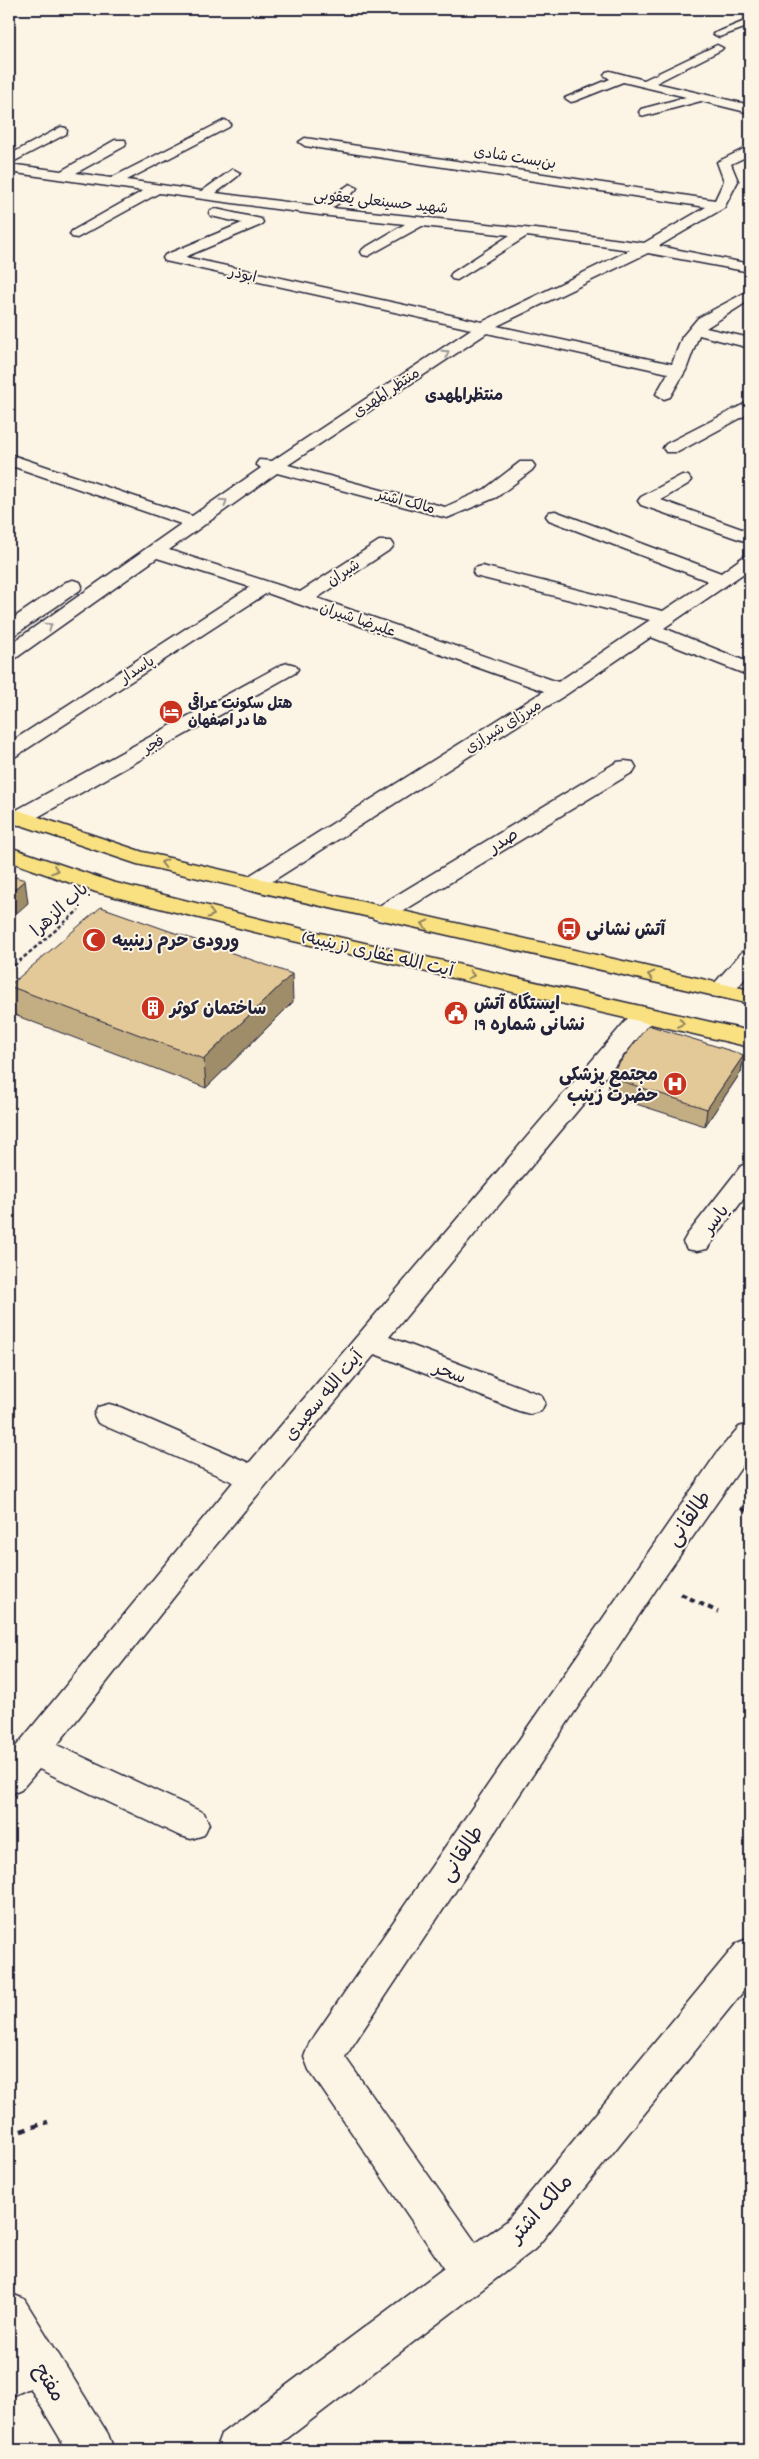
<svg xmlns="http://www.w3.org/2000/svg" width="759" height="2459" font-family="Dekko,'Playpen Sans Arabic',sans-serif">
<style>
.lines{fill:none;stroke-linecap:round;stroke-linejoin:round}
.minor-casing{stroke:#22223b;stroke-width:3}
.major-casing{stroke:#22223b;stroke-width:3}
.path-far2{stroke:#22223b;stroke-width:2.5;stroke-dasharray:4 2.5;stroke-linecap:butt}
.path-far1{stroke:#22223b;stroke-width:4;stroke-dasharray:5.5 4.5;stroke-linecap:butt}
.path{stroke:#22223b;stroke-width:4.5;stroke-dasharray:7 5.5;stroke-linecap:butt}
.minor{fill:#fcf5e5;fill-rule:evenodd}
.major{fill:#f9e181;fill-rule:evenodd}
.wall{fill:#c3ad83;stroke:#22223b}
.shaded-wall{fill:#9f8d6a;stroke:#22223b}
.building{fill:#e3c998;stroke:#22223b}
.oneway{stroke:#9a9698}
.oneway2{stroke:#8e825e}
.labels{text-anchor:middle;stroke-width:4;stroke-linejoin:round;paint-order:stroke}
.far-street-label{font-size:15px;fill:#22223b;stroke:#fcf5e5}
.far-poi-label{font-size:15px;font-weight:bold;fill:#22223b;stroke:#fcf5e5;text-anchor:start}
.far-neighbourhood-label{font-size:16px;font-weight:bold;fill:#22223b;stroke:#fcf5e5}
.street-label{font-size:18px;fill:#22223b;stroke:#fcf5e5}
.poi-label{font-size:18px;font-weight:bold;fill:#22223b;stroke:#fcf5e5;text-anchor:start}
.near-street-label{font-size:21px;fill:#22223b;stroke:#fcf5e5}
</style>
<rect width="100%" height="100%" fill="#fcf5e5"/>
<filter id="ink" filterUnits="userSpaceOnUse"><feTurbulence type="fractalNoise" baseFrequency=".02" numOctaves="2"/><feDisplacementMap in="SourceGraphic" scale="10" xChannelSelector="R" yChannelSelector="G"/><feConvolveMatrix kernelMatrix="1 2 1 2 8 2 1 2 1" color-interpolation-filters="sRGB"/></filter>
<g filter="url(#ink)">
<g class="lines">
<g class="minor-casing">
<path id="minor" d="M750,19V26L719,37L713,34Z
M717,45L723,48L721,50L656,83L750,105V113L701,101L645,116L641,115L639,112L641,109L686,97L623,82L575,101L571,102L565,98L610,79L604,75L606,72L610,71L644,80Z
M225,120L231,124L229,127L127,180L202,191L233,169L240,173L238,176L216,193L317,206L350,184L357,188L355,191L332,208L544,230L644,243L706,207L305,146L299,142L305,138L715,200L724,181L717,162L750,146V155L731,164L738,181L724,208L659,246L750,264V272L648,253L497,326L672,364L682,337L698,318L750,290V300L706,328L750,338V348L699,335L686,370L670,397L664,399L656,394L668,373L487,333L288,465L445,507L485,489L520,462H532L535,466L532,470L497,497L447,518L277,473L169,550L300,592L379,541H391L394,545L391,549L317,598L558,682L650,620L475,576L473,572L475,568L482,566L663,611L708,581L549,520L546,516L549,512L555,511L721,573L743,557L750,556V569L664,628L750,663V676L651,637L567,694L260,889L252,891L244,889L241,884L244,879L544,691L267,593L16,756L9,758V743L250,587L157,558L16,658L9,660V645L181,524L9,465V454L192,516L261,468L256,464L259,460L272,461L471,329L165,261L163,258L165,255L242,223L211,216L209,213L211,210L216,209L261,219L263,222L261,225L185,257L482,322L630,250L527,236L457,280L452,279L450,276L452,273L510,235L422,226L368,256L363,255L361,252L363,249L405,224L320,215L159,193L77,238L72,237L70,234L72,231L143,191L9,172V164L61,171L115,140H125L126,143L125,146L76,173L111,178Z
M61,127L66,128L67,131L66,134L9,164V155Z
M750,401V413L678,452H666L663,448L666,444Z
M682,475L688,476L691,480L688,484L661,500L750,532V543L641,505L638,501L641,497Z
M73,580L80,582L82,586L80,590L16,634L9,636V621L66,582Z
M288,663L295,665L298,669L295,673L27,823L19,825L11,823L9,819L11,813L281,665Z
M625,761L633,762L636,767L633,772L390,919L382,921L374,919L370,914L374,909L617,762Z
M750,950V972C739,985 732,1001 712,996L709,991L712,986L742,952Z
M644,1008L653,1010L656,1015L653,1020L389,1337L541,1395L545,1403L541,1411L530,1414L519,1411L375,1354L200,1564L57,1745L204,1813L209,1824L204,1835L191,1839L178,1835L39,1769L21,1790L9,1795V1755L233,1482L98,1423L94,1415L98,1407L109,1404L120,1407L249,1463L635,1010Z
M750,1163V1190L707,1249L697,1251L687,1249L683,1242L687,1235L741,1166Z
M750,1424V1455L659,1585L345,2057L476,2243L507,2221L737,1943L750,1938V1983L535,2249L272,2450H215L221,2434L444,2268L309,2070L304,2057L309,2044L717,1453L739,1427Z
M9,2293L24,2299L108,2434L114,2450H67L30,2388L9,2397Z"/>
</g>
<g class="major-casing">
<path id="major" d="M9,807L143,852L750,990V1004L137,864L9,821Z
M9,847L112,882L268,921L750,1031V1047L259,933L96,892L9,861Z"/>
</g>
<path class="path-far2" d="M9,970L79,910"/>
<path class="path-far1" d="M741,1508L750,1513
M681,1594L718,1612"/>
<path class="path" d="M9,2135L48,2122"/>
<use href="#minor" class="minor"/>
<use href="#major" class="major"/>
</g>
<path class="wall" d="M9,985L293,1002L206,1088L12,1014Z
M744,1055L741,1072L705,1126L608,1095L609,1077Z"/>
<path class="shaded-wall" d="M25,880L28,903L9,920V894Z
M292,974L293,1002L206,1088L204,1059Z
M744,1055L741,1072L705,1126L707,1109Z"/>
<path class="building" d="M9,875L25,880L9,894Z
M101,907L292,974L204,1059L9,986Z
M648,1025L744,1055L707,1109L609,1077Z"/>
<defs><path id="oneway-chevron" d="M-2-3.5L2.5 0L-2 3.5" fill="none" stroke-width="1.6" stroke-linecap="round" stroke-linejoin="round" transform="scale(1.25)"/></defs>
<g class="oneway">
<use href="#oneway-chevron" transform="translate(446 353) rotate(-34)"/>
<use href="#oneway-chevron" transform="translate(224 502) rotate(-35)"/>
<use href="#oneway-chevron" transform="translate(49 626) rotate(-35)"/>
</g>
<g class="oneway2">
<use href="#oneway-chevron" transform="translate(164 863) rotate(-166)"/>
<use href="#oneway-chevron" transform="translate(55 870) rotate(19)"/>
<use href="#oneway-chevron" transform="translate(211 914) rotate(14)"/>
<use href="#oneway-chevron" transform="translate(425 924) rotate(-167)"/>
<use href="#oneway-chevron" transform="translate(471 975) rotate(13)"/>
<use href="#oneway-chevron" transform="translate(651 975) rotate(-167)"/>
<use href="#oneway-chevron" transform="translate(681 1023) rotate(13)"/>
</g>
</g>
<defs>
<g id="hotel-disc" transform="scale(1.25)"><circle r="9.5" fill="#c8321e" stroke="#fcf5e5"/><path d="M-6-4.5h1.5V1H6V5H4.5V3h-9V5H-6ZM-4 0a1.8 1.8 0 1 1 3.6 0ZM.5 0V-2.5h3Q6-2.5 6 0Z" fill="#fff"/></g>
<g id="bus-disc" transform="scale(1.25)"><circle r="9.5" fill="#c8321e" stroke="#fcf5e5"/><path d="M-5-6H5V4H4V6H2V4H-2V6H-4V4H-5ZM-3.5-4V0h7V-4ZM-3.5 1.2v1.5H-2V1.2ZM2 1.2v1.5H3.5V1.2Z" fill="#fff"/></g>
<g id="mosque-disc" transform="scale(1.25)"><circle r="9.5" fill="#c8321e" stroke="#fcf5e5"/><path d="M3.5-4.9A6 6 0 1 0 3.5 4.9A5 5 0 1 1 3.5-4.9Z" fill="#fff"/></g>
<g id="building-disc" transform="scale(1.25)"><circle r="9.5" fill="#c8321e" stroke="#fcf5e5"/><path d="M-4-6H4V6H1V3H-1V6H-4ZM-2.5-4.3h1.7v1.8h-1.7ZM.8-4.3h1.7v1.8H.8ZM-2.5-1h1.7V.8h-1.7ZM.8-1h1.7V.8H.8Z" fill="#fff"/></g>
<g id="civic-disc" transform="scale(1.25)"><circle r="9.5" fill="#c8321e" stroke="#fcf5e5"/><path d="M-.6-6.5H3V-4.5H.6V-3L4-1V1h2V6H-6V1h2V-1L-.6-3ZM-1.2 2.5V6h2.4V2.5Z" fill="#fff"/></g>
<g id="hospital-disc" transform="scale(1.25)"><circle r="9.5" fill="#c8321e" stroke="#fcf5e5"/><path d="M-5-5h3v3.5h4V-5h3V5h-3V1.5h-4V5h-3Z" fill="#fff"/></g>
</defs>
<g fill-rule="evenodd">
<use href="#hotel-disc" x="171" y="712"/>
<use href="#bus-disc" x="569" y="929"/>
<use href="#mosque-disc" x="94" y="940"/>
<use href="#building-disc" x="153" y="1008"/>
<use href="#civic-disc" x="456" y="1013"/>
<use href="#hospital-disc" x="675" y="1084"/>
</g>
<g class="labels">
<g class="far-street-label">
<text transform="translate(515 157) rotate(9)" y="5">بن‌بست شادی</text>
<text transform="translate(381 201) rotate(6)" y="5">شهید حسینعلی یعقوبی</text>
<text transform="translate(243 274) rotate(13)" y="5">ابوذر</text>
<text transform="translate(386 392) rotate(-34)" y="5">منتظر المهدی</text>
<text transform="translate(406 501) rotate(15)" y="5">مالک اشتر</text>
<text transform="translate(343 572) rotate(-33)" y="5">شیران</text>
<text transform="translate(358 619) rotate(19)" y="5">علیرضا شیران</text>
<text transform="translate(137 669) rotate(-33)" y="5">پاسدار</text>
<text transform="translate(503 726) rotate(-32)" y="5">میرزای شیرازی</text>
<text transform="translate(153 744) rotate(-29)" y="5">فجر</text>
</g>
<g class="far-poi-label">
<text x="188" y="708">هتل سکونت عراقی<tspan x="188" dy="17">ها در اصفهان</tspan></text>
</g>
<g class="far-neighbourhood-label">
<text x="464" y="400">منتظرالمهدی</text>
</g>
<g class="street-label">
<text transform="translate(503 840) rotate(-31)" y="6">صدر</text>
<text transform="translate(59 909) rotate(-42)" y="6">باب الزهرا</text>
<text transform="translate(378 953) rotate(13)" y="6">آیت الله غفاری (زینبیه)</text>
<text transform="translate(715 1219) rotate(-53)" y="6">یاسر</text>
<text transform="translate(450 1372) rotate(21)" y="6">سحر</text>
<text transform="translate(323 1395) rotate(-50)" y="6">آیت الله سعیدی</text>
</g>
<g class="poi-label">
<text x="586" y="935">آتش نشانی</text>
<text x="112" y="946">ورودی حرم زینبیه</text>
<text x="474" y="1009">ایستگاه آتش<tspan x="474" dy="21">نشانی شماره 19</tspan></text>
<text x="170" y="1014">ساختمان کوثر</text>
<text x="658" y="1080" text-anchor="end">مجتمع پزشکی<tspan x="658" dy="21">حضرت زینب</tspan></text>
</g>
<g class="near-street-label">
<text transform="translate(688 1518) rotate(-55)" y="7">طالقانی</text>
<text transform="translate(461 1853) rotate(-56)" y="7">طالقانی</text>
<text transform="translate(540 2208) rotate(-48)" y="7">مالک اشتر</text>
<text transform="translate(50 2382) rotate(59)" y="7">مفتح</text>
</g>
</g>
<rect width="759" height="2459" fill="none" stroke="#fcf5e5" stroke-width="30"/>
<rect x="15" y="15" width="729" height="2429" fill="none" stroke="#22223b" stroke-width="2" filter="url(#ink)"/>
</svg>
